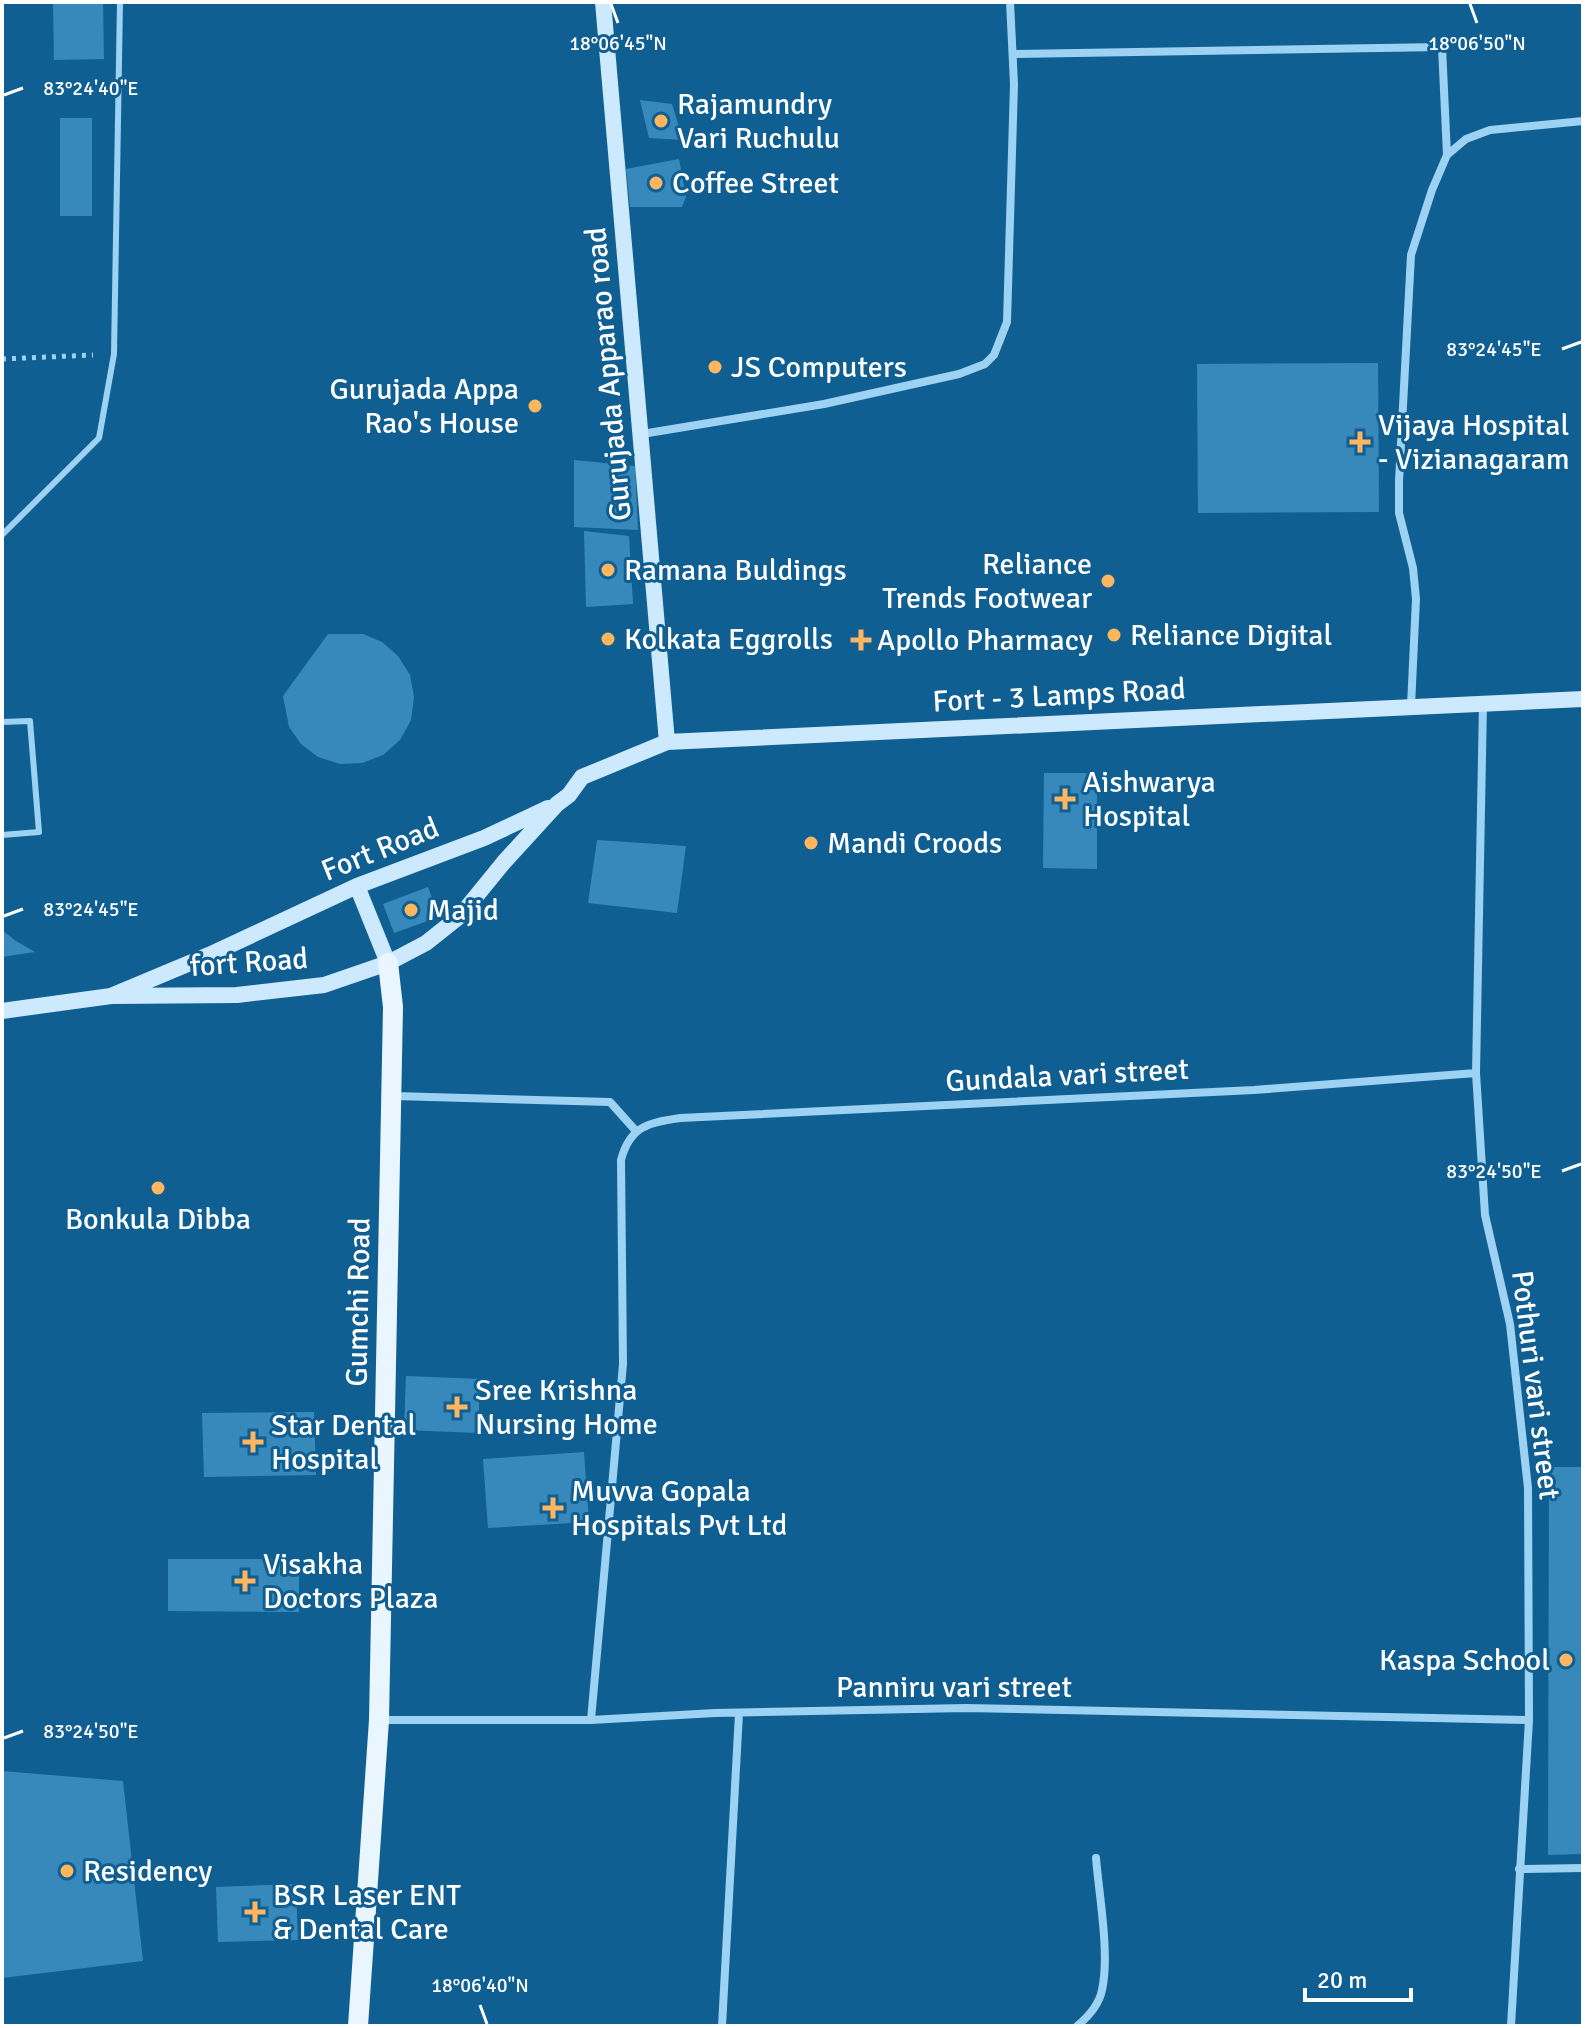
<svg xmlns="http://www.w3.org/2000/svg" width="1585" height="2028" font-family="Signika,sans-serif">
<style>
.building{fill:#3889bb}
.lines{fill:none;stroke-linecap:round;stroke-linejoin:round}
.path{stroke:#9dd2f3;stroke-width:5;stroke-dasharray:4 6;stroke-linecap:butt}
.lane{stroke:#9dd2f3;stroke-width:6}
.street{stroke:#9dd2f3;stroke-width:8}
.secondary{stroke:#cce9fd;stroke-width:16}
.primary{stroke:#e9f5ff;stroke-width:20}
.ticks{fill:none;stroke:#fff;stroke-width:3}
.poi-dot{fill:#ffb65f;stroke:#105f93;stroke-width:3}
.labels{text-anchor:middle;stroke-width:6;stroke-linejoin:round;paint-order:stroke}
.poi-label{font-size:30px;fill:#fff;stroke:#105f93;text-anchor:start}
.street-label{font-size:30px;fill:#fff;stroke:#105f93}
.ticks-label{font-size:20px;text-anchor:middle;fill:#fff;stroke:#105f93;stroke-width:6;stroke-linejoin:round;paint-order:stroke}
</style>
<rect width="100%" height="100%" fill="#105f93"/>
<path class="building" d="M53,2H103L104,59L54,60Z
M640,100L672,104L683,140L649,138Z
M60,118H92V216H60Z
M679,159L686,197L682,207H630L626,169Z
M1378,363L1379,512L1198,513L1197,364Z
M574,460L635,466L638,530L574,527Z
M584,531L629,536L633,604L586,607Z
M328,634H363L382,642L398,656L410,675L414,697L411,720L400,740L383,755L362,763L340,764L318,757L301,744L289,727L283,696Z
M1044,773H1097V869L1043,868Z
M597,840L686,846L677,913L588,903Z
M428,887L439,917L394,933L383,904Z
M2,930L16,941L35,952L2,957Z
M406,1376L480,1379L478,1433L404,1430Z
M314,1412L316,1475L204,1477L202,1413Z
M584,1452L589,1522L488,1528L483,1459Z
M1549,1467H1583V1854L1548,1855Z
M168,1559H299V1612L168,1611Z
M2,1771L123,1781L143,1961L2,1978Z
M296,1884L298,1940L218,1942L216,1887Z"/>
<g class="lines">
<path class="path" d="M2,359L93,355"/>
<path class="lane" d="M2,535L99,438L114,354L120,2
M2,722L30,721L39,832L2,835"/>
<path class="street" d="M1013,54L1442,47L1447,155
M642,434L824,404L959,374L985,364L994,355L1007,322L1014,84L1010,2
M1483,704L1476,1073L1485,1215L1510,1324L1528,1488L1529,1720L1511,2026
M1411,706L1416,599L1413,568L1399,513V481L1411,255L1432,190L1447,155L1466,139L1490,130L1583,121
M394,1096L610,1102L636,1131
M379,1720H591L715,1713L966,1708L1529,1720
M591,1720L623,1364L621,1160C630,1126 648,1123 680,1118L1254,1090L1476,1073
M1519,1869L1583,1868
M722,2026L739,1713
M1077,2026C1088,2017 1099,2005 1102,1990C1110,1954 1099,1895 1096,1858"/>
<path class="secondary" d="M603,2L667,742
M357,886L388,963
M111,996L237,995L324,985L388,963L426,943L460,916L504,862L557,804L569,795L582,777L667,742L1583,699
M2,1011L111,996L209,955L357,886L484,838L548,808"/>
<path class="primary" d="M358,2026L379,1720L393,1007L388,963"/>
</g>
<path class="ticks" d="M611,4L618,23M1470,4L1477,23M4,95L23,88M1562,349L1581,342M4,916L23,909M1562,1171L1581,1164M4,1738L23,1731M480,2005L487,2024"/>
<g class="poi-dot">
<circle cx="661" cy="121" r="8"/>
<circle cx="656" cy="183" r="8"/>
<circle cx="715" cy="367" r="8"/>
<circle cx="535" cy="406" r="8"/>
<path d="M1356 430h8v8h8v8h-8v8h-8v-8h-8v-8h8z"/>
<circle cx="608" cy="570" r="8"/>
<circle cx="1108" cy="581" r="8"/>
<circle cx="1114" cy="635" r="8"/>
<circle cx="608" cy="639" r="8"/>
<path d="M857 628h8v8h8v8h-8v8h-8v-8h-8v-8h8z"/>
<path d="M1061 787h8v8h8v8h-8v8h-8v-8h-8v-8h8z"/>
<circle cx="811" cy="843" r="8"/>
<circle cx="411" cy="910" r="8"/>
<circle cx="158" cy="1188" r="8"/>
<path d="M453 1395h8v8h8v8h-8v8h-8v-8h-8v-8h8z"/>
<path d="M249 1430h8v8h8v8h-8v8h-8v-8h-8v-8h8z"/>
<path d="M549 1496h8v8h8v8h-8v8h-8v-8h-8v-8h8z"/>
<path d="M241 1569h8v8h8v8h-8v8h-8v-8h-8v-8h8z"/>
<circle cx="1566" cy="1660" r="8"/>
<circle cx="67" cy="1871" r="8"/>
<path d="M251 1900h8v8h8v8h-8v8h-8v-8h-8v-8h8z"/>
</g>
<g class="labels">
<g class="poi-label">
<text x="677" y="114">Rajamundry<tspan x="677" dy="34">Vari Ruchulu</tspan></text>
<text x="672" y="193">Coffee Street</text>
<text x="731" y="377">JS Computers</text>
<text x="519" y="399" text-anchor="end">Gurujada Appa<tspan x="519" dy="34">Rao's House</tspan></text>
<text x="1378" y="435">Vijaya Hospital<tspan x="1378" dy="34">- Vizianagaram</tspan></text>
<text x="1092" y="574" text-anchor="end">Reliance<tspan x="1092" dy="34">Trends Footwear</tspan></text>
<text x="624" y="580">Ramana Buldings</text>
<text x="1130" y="645">Reliance Digital</text>
<text x="624" y="649">Kolkata Eggrolls</text>
<text x="877" y="650">Apollo Pharmacy</text>
<text x="1083" y="792">Aishwarya<tspan x="1083" dy="34">Hospital</tspan></text>
<text x="827" y="853">Mandi Croods</text>
<text x="427" y="920">Majid</text>
<text x="158" y="1229" text-anchor="middle">Bonkula Dibba</text>
<text x="475" y="1400">Sree Krishna<tspan x="475" dy="34">Nursing Home</tspan></text>
<text x="271" y="1435">Star Dental<tspan x="271" dy="34">Hospital</tspan></text>
<text x="571" y="1501">Muvva Gopala<tspan x="571" dy="34">Hospitals Pvt Ltd</tspan></text>
<text x="263" y="1574">Visakha<tspan x="263" dy="34">Doctors Plaza</tspan></text>
<text x="1550" y="1670" text-anchor="end">Kaspa School</text>
<text x="83" y="1881">Residency</text>
<text x="273" y="1905">BSR Laser ENT<tspan x="273" dy="34">&amp; Dental Care</tspan></text>
</g>
<g class="street-label">
<text transform="translate(608 374) rotate(-95)" y="10">Gurujada Apparao road</text>
<text transform="translate(1059 695) rotate(-3)" y="10">Fort - 3 Lamps Road</text>
<text transform="translate(380 849) rotate(-22)" y="10">Fort Road</text>
<text transform="translate(249 962) rotate(-4)" y="10">fort Road</text>
<text transform="translate(1067 1075) rotate(-3)" y="10">Gundala vari street</text>
<text transform="translate(358 1302) rotate(-89)" y="10">Gumchi Road</text>
<text transform="translate(1536 1385) rotate(83)" y="10">Pothuri vari street</text>
<text x="954" y="1697">Panniru vari street</text>
</g>
</g>
<g class="ticks-label">
<text x="618" y="50">18°06'45"N</text>
<text x="1477" y="50">18°06'50"N</text>
<text x="91" y="95">83°24'40"E</text>
<text x="1494" y="356">83°24'45"E</text>
<text x="91" y="916">83°24'45"E</text>
<text x="1494" y="1178">83°24'50"E</text>
<text x="91" y="1738">83°24'50"E</text>
<text x="480" y="1992">18°06'40"N</text>
</g>
<rect width="1585" height="2028" fill="none" stroke="#ffffff" stroke-width="8"/>
<path d="M1305 1988v12h106v-12" fill="none" stroke="#ffffff" stroke-width="4"/>
<text x="1317" y="1988" font-size="24" fill="#ffffff" stroke="#105f93" stroke-width="6" paint-order="stroke">20 m</text>
</svg>
